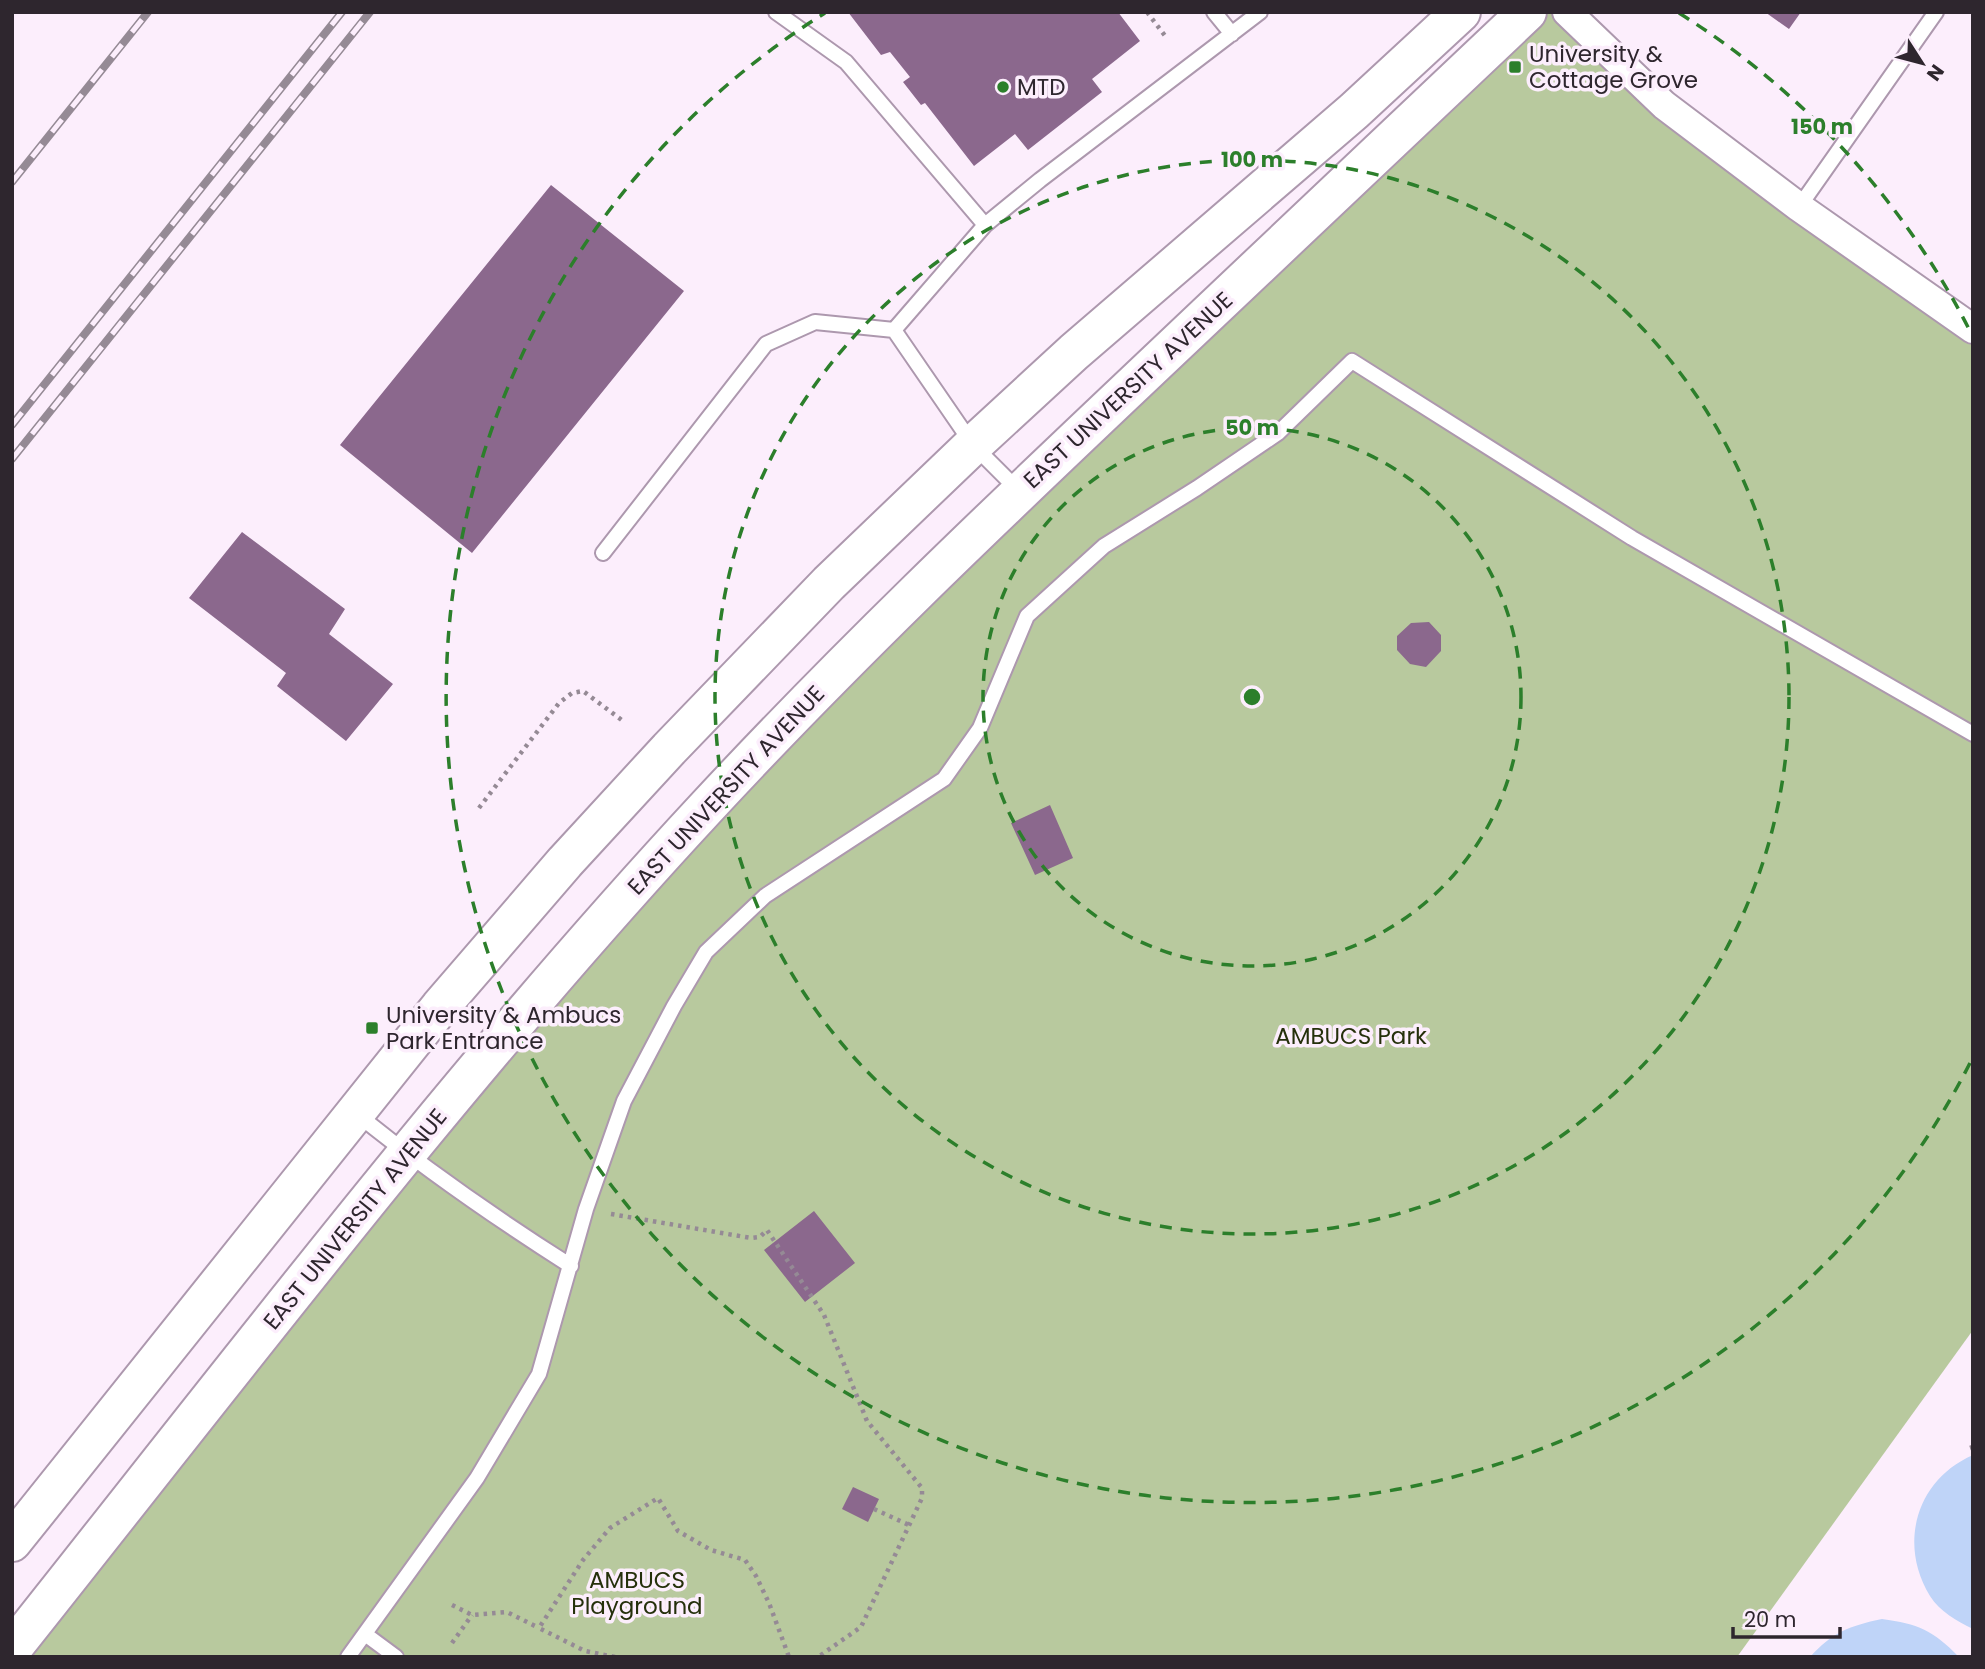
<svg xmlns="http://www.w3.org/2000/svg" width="1985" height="1669" font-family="Poppins,sans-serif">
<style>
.green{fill:#b8c99e}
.water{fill:#bfd4f8}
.building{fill:#8b688d}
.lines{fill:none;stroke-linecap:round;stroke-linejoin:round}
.lane-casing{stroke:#ad98ae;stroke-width:18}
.street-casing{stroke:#ad98ae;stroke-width:32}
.primary-casing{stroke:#ad98ae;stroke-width:42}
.path{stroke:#958a95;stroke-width:4.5;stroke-dasharray:3.5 5;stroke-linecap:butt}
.lane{stroke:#fff;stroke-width:14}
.street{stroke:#fff;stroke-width:28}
.primary{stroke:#fff;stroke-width:38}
.rail-casing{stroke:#958a95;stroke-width:8}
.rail{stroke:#fceefc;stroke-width:5;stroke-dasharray:16;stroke-linecap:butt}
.ring{fill:none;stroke:#2c7f2b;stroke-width:3.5;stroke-dasharray:12 9}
.poi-dot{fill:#2c7f2b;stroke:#fceefc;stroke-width:2.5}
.labels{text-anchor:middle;stroke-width:7;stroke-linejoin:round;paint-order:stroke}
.poi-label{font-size:23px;fill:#2e262e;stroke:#fceefc;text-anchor:start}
.street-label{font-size:23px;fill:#2e262e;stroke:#fceefc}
.park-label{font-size:23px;fill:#25300b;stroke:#fceefc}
.centre{fill:#2c7f2b;stroke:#fceefc;stroke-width:3.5}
.ring-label{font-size:21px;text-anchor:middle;font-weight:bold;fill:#2c7f2b;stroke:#fceefc;stroke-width:7;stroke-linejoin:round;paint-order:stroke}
</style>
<rect width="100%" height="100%" fill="#fceefc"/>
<path class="green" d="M1527,12H1567L1973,329V1330L1737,1657H18L560,971Z"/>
<path class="water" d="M1973,1455V1629C1957,1621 1940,1612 1930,1596C1898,1544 1916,1480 1973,1455Z
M1882,1619C1918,1624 1933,1630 1959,1657H1810C1833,1632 1849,1626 1882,1619Z"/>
<path class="building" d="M848,12H1118L1140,41L1092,79L1102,92L1028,150L1015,134L974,166L925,103L921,105L903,82L910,77L890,52L881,55Z
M1765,12H1801L1789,29Z
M551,185L684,291L472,553L340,445Z
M242,532L345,609L329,634L393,684L346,741L277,686L286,673L189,598Z
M1429,622L1441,635V651L1426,667L1410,664L1397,650V636L1411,623Z
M1050,805L1073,858L1035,875L1011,823Z
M814,1211L855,1263L805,1302L764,1250Z
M853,1487L879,1499L868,1522L842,1509Z"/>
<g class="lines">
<g class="lane-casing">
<path id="lane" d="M776,12L846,62L985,225
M1214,12L1232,34
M1799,207L1936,12
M1019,491L973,445L894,330L985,225L1040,180L1260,12
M603,553L766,344L815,322L894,330
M357,1114C425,1169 497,1219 571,1266
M365,1634L396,1657
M348,1657L477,1478L539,1374L586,1209L624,1101L674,1006L706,952L765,896L944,779L980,728L1027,616L1104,546L1197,488L1278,433L1352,361L1632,538L1973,734"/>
</g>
<g class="street-casing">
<path id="street" d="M1567,12L1664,105L1799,207L1973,329"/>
</g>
<g class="primary-casing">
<path id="primary" d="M12,1542L440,1007L565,862L669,749L829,583L973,445L1074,352L1354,111L1461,12
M12,1649C238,1365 458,1075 705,809C842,661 989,521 1136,382C1266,259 1397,136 1527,12"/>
</g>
<path class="path" d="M1147,12L1166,37
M479,808L559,703L572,693L583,691L623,721
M611,1214L751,1238L760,1237L767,1230L824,1315L867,1421L922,1488V1498L861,1627L818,1657
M1970,1448L1973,1447
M874,1509L909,1525
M452,1605L472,1615L507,1612L539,1628
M452,1643L472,1615
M615,1657L585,1651L539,1628L583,1560L610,1528L658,1498L678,1531L711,1550L745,1560L756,1576L769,1603L789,1657"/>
<use href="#lane" class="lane"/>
<use href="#street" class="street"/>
<use href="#primary" class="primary"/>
<g class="rail-casing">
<path id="rail" d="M12,182L148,12
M12,425L342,12
M12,459L370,12"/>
</g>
<use href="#rail" class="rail"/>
</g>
<g class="ring">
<circle cx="1252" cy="697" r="269"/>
<circle cx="1252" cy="697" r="537"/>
<path d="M1970 1063A806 806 0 1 1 825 13M1679 13A806 806 0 0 1 1970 331"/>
</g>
<g class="poi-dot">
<rect x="1508" y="60" width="14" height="14" rx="3.5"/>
<circle cx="1003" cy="87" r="7"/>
<rect x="365" y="1021" width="14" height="14" rx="3.5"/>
</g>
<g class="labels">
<g class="poi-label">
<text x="1529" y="62">University &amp;<tspan x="1529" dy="26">Cottage Grove</tspan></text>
<text x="1017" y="95">MTD</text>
<text x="386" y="1023">University &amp; Ambucs<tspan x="386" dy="26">Park Entrance</tspan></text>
</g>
<g class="street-label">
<text transform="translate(1128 390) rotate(-43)" y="8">EAST UNIVERSITY AVENUE</text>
<text transform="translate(726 790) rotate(-47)" y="8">EAST UNIVERSITY AVENUE</text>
<text transform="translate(355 1219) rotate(-51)" y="8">EAST UNIVERSITY AVENUE</text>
</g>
<g class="park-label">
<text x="1351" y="1044">AMBUCS Park</text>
<text x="637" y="1588">AMBUCS<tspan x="637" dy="26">Playground</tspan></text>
</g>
</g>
<circle cx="1252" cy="697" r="10" class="centre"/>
<g class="ring-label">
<text x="1822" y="134">150 m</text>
<text x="1252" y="167">100 m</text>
<text x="1252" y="435">50 m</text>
</g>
<rect width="1985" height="1669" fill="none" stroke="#2e262e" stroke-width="28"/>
<g transform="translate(1922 63) rotate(126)" stroke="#fceefc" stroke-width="5" paint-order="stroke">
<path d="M0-5L12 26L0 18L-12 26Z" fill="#2e262e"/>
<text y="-10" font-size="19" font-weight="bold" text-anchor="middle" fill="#2e262e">N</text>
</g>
<path d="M1733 1627v10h107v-10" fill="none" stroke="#2e262e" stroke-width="3.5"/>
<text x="1744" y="1627" font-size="21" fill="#2e262e" stroke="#fceefc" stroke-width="5" paint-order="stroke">20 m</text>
</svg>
